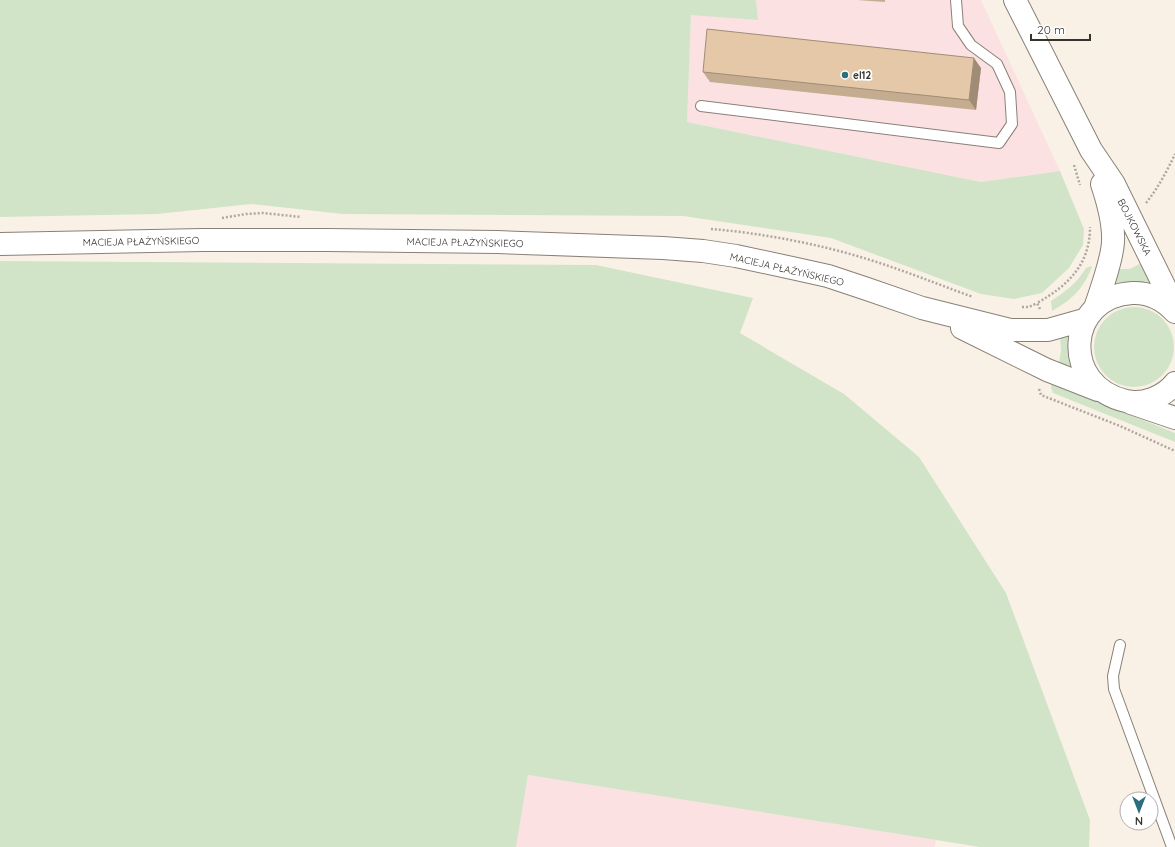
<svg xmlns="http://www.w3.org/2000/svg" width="1175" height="847" font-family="Quicksand,sans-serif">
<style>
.industrial{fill:#fce1e3}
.green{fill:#d1e4c8}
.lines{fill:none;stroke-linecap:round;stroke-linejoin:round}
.service-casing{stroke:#898077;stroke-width:12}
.tertiary-casing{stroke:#898077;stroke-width:24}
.path{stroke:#aea79f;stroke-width:2.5;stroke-dasharray:2 2;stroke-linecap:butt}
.service{stroke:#fff;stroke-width:10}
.tertiary{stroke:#fff;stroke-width:22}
.wall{fill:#c4ac90}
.shaded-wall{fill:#a08c76}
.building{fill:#e4c8a8;stroke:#a08c76}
.poi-dot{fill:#2b6e7f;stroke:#fff;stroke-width:1.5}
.labels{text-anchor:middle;stroke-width:3.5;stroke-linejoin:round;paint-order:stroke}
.poi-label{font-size:10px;font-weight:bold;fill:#36332f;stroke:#fff;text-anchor:start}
.street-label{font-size:10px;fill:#36332f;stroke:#fff}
</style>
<rect width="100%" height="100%" fill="#faf1e6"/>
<path class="industrial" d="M756,0H981L1060,171L981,182L687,122L691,14L758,20Z
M528,775L936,840L935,847H516Z"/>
<path class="green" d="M0,0H756L758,20L691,15L687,122L981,182L1060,171L1084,229L1083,245L1069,268L1042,293L1014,299L981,294L831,238L683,216L343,214L251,204L157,214L0,217Z
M0,261L596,265L753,298L740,333L844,394L919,457L1006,593L1090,820L1089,847H980L528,775L516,847H0Z
M1141,263L1154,287L1110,289L1118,269H1130Z
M1091,266L1092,267C1083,289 1073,299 1052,311L1051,301C1065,292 1077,283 1086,268Z
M1094 347a40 40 0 1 1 80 0a40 40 0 1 1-80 0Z
M1073,330L1075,367L1072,368L1059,363L1061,350L1060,336Z
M1051,384L1173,432L1175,433V442L1053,393L1051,388Z"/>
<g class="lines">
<g class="service-casing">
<path id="service" d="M701,106L999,143L1012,124L1010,92L997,64L971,45L958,26L956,0
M1120,645L1113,676L1114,689L1172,847"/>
</g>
<g class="tertiary-casing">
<path id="tertiary" d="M1015,0L1091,150L1114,184L1175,308
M0,244L202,240H327L497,242L663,248L703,251L736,256L792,268L828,276L867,289L922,308L1010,330H1048L1087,319
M1095,308C1101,290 1112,261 1113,242C1114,222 1108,202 1102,184
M1175,312C1164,300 1149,292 1132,293C1066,297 1060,386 1126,401C1143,405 1164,397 1175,383
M962,328L1047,370L1098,390
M1131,403L1175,418"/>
</g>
<path class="path" d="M1074,165L1080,185
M1146,203C1158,188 1167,171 1175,154
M222,218L246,214L263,213L301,217
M711,229C761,233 819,244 867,259C903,270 937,284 973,297
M1022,307H1029L1037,303
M1040,309L1037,303C1069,285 1090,264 1090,227
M1039,389L1041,395L1120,426L1175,451"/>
<use href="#service" class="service"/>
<use href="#tertiary" class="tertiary"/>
</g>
<path class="wall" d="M857,0H885V2Z
M981,68L976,110L710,82L703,72Z"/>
<path class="shaded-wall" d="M974,58L981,68L976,110L969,100Z"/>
<path class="building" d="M707,29L974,58L969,100L703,72Z"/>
<circle class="poi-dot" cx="845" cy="75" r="4"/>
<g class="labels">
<g class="poi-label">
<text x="853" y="79">el12</text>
</g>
<g class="street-label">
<text transform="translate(1135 227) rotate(63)" y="4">BOJKOWSKA</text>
<text transform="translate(141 241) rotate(-1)" y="4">MACIEJA PŁAŻYŃSKIEGO</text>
<text transform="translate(465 242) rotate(1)" y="4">MACIEJA PŁAŻYŃSKIEGO</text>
<text transform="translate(787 269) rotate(13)" y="4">MACIEJA PŁAŻYŃSKIEGO</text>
</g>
</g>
<g transform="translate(1139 811) rotate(180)"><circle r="19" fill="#ffffff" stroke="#afadac"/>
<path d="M0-3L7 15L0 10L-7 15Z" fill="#2b6e7f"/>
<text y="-6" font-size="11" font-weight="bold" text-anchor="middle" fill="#36332f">N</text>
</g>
<path d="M1031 34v6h59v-6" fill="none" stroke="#36332f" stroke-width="2"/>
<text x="1037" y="34" font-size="12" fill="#36332f" stroke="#ffffff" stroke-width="3" paint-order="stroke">20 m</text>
</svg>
